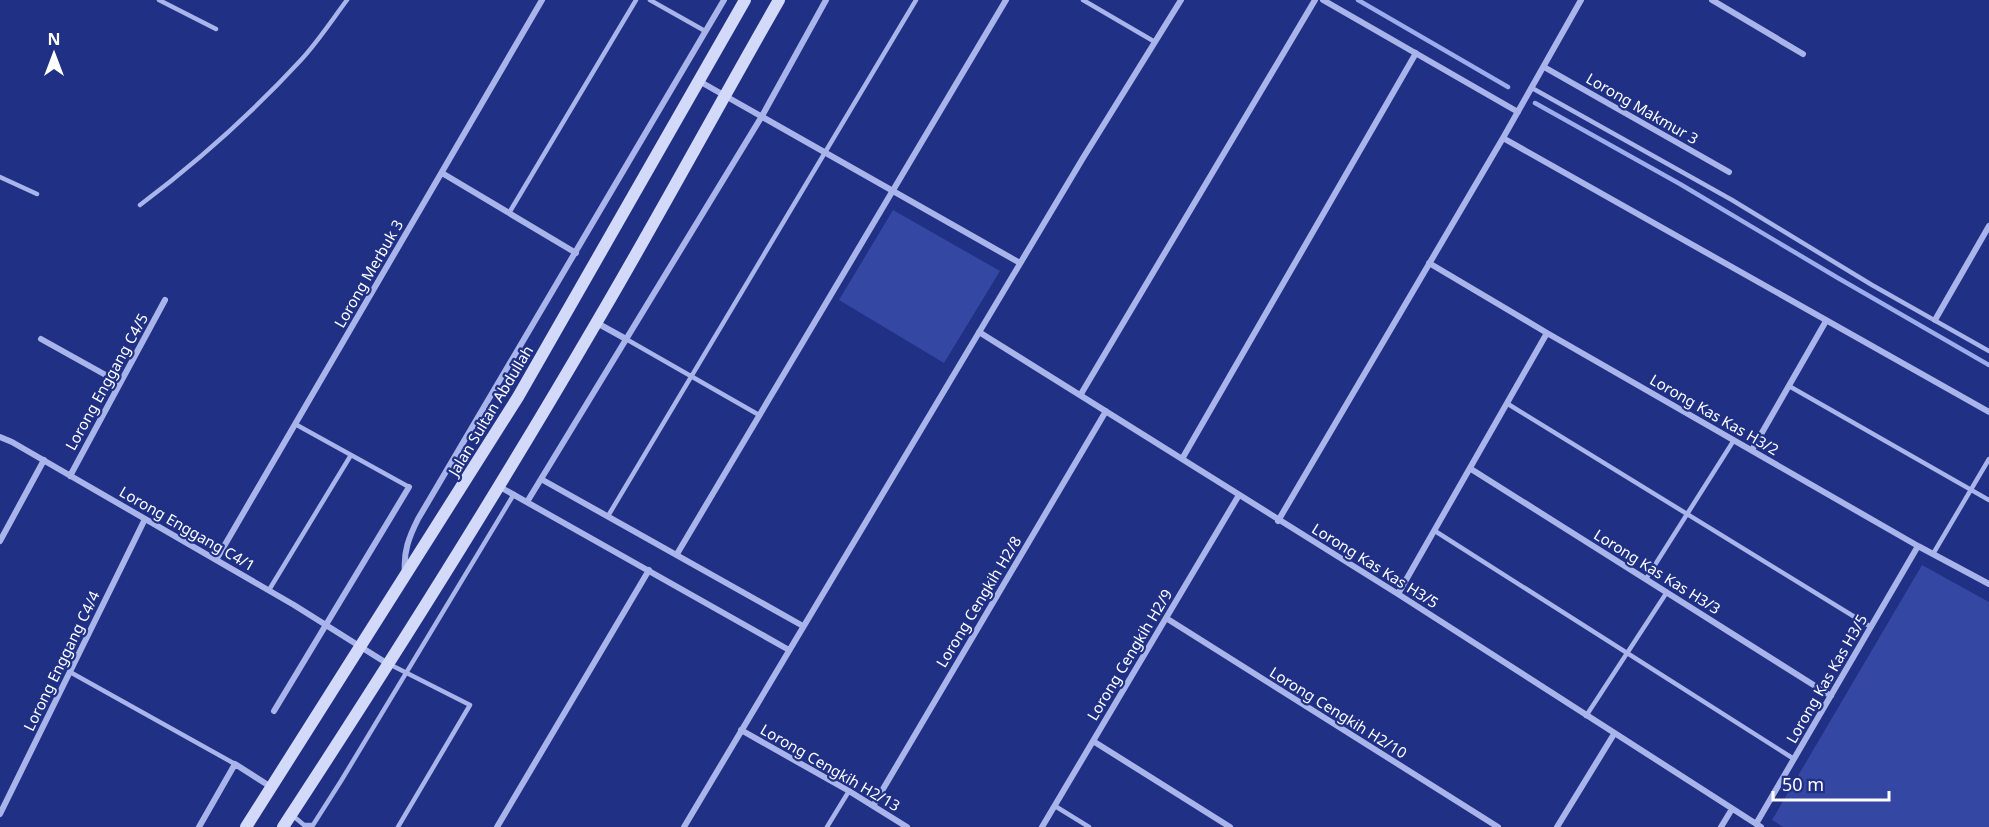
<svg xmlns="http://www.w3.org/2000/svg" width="1989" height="827" font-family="'Noto Sans',sans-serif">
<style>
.green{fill:#3347a3}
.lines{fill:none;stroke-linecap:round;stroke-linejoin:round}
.stream{stroke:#9babeb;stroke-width:4.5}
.service{stroke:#a8b4ea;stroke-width:4.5}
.minor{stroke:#a8b4ea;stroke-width:6}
.secondary{stroke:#d3d9f8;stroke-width:12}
.labels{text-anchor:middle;stroke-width:4.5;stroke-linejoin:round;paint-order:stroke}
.street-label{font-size:15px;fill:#fff;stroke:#1f3085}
</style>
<rect width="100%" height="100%" fill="#1f3085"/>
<path class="green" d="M893,210L1000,271L944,363L839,300Z
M1922,565L1989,602V827H1783L1772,820Z"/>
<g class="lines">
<path class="stream" d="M1358,0L1508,87
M1535,103L1680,184L1838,278L1989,365"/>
<path class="service" d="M159,0L216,29
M650,0L705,31
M1083,0L1155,42
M1532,88L1732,200L1872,285L1989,351
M0,177L37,194
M140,205C197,162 252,113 300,61C317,43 332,20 347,0
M509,213L636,0
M626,339L759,415
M1789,386L1989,500
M1508,404L1871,627
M295,424L409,487
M608,516L916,0
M1435,531L1794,759
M1933,554L1989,459
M1646,579L1734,440
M269,590L351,455
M389,664L470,705L398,827
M70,672L235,764
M1586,716L1667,592
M1055,806L1089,827
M292,815L304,825H313L341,781L514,494
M827,827L849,791"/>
<path class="minor" d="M1323,0L1518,112
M1712,0L1803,54
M1544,67L1729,172
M699,81L1020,263
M1503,138L1989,412
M442,173L576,253
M1429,263L1547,333L1918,546L1989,584
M1935,320L1989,226
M597,323L626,339
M979,332L1398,594L1761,827
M41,339L120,383
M1081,394L1315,0
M0,437L12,442L294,605L388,664
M1752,450L1826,321
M1182,459L1416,53
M1471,469L1831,696
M70,476L165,300
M541,479L803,626
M500,487L789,650
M527,502L762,116L826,0
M1278,521L1503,138L1581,0
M0,541L44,460
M677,554L1006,0
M216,560L542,0
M405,573C403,552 409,537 418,519L724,0
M1398,594L1547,333
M1166,618L1498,827
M274,711L409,487
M741,730L849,791L907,827
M1093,741L1230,827
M873,806L1106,411
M0,814L145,519
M1756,824L1918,546
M199,827L235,764L271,787
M497,827L649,570
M684,827L1083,158L1181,0
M1042,827L1239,495
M1557,827L1614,734
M1721,827L1732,809"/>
<path class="secondary" d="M246,827L518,397L745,0
M283,827C391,662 496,495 595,325C658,218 717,108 779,0"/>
</g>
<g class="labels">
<g class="street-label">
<text transform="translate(1642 109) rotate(30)" y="5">Lorong Makmur 3</text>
<text transform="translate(369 274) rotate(-60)" y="5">Lorong Merbuk 3</text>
<text transform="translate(107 382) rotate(-61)" y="5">Lorong Enggang C4/5</text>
<text transform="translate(491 411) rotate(-59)" y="5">Jalan Sultan Abdullah</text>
<text transform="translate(1714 415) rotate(30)" y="5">Lorong Kas Kas H3/2</text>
<text transform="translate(187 529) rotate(30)" y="5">Lorong Enggang C4/1</text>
<text transform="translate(1375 566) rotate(32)" y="5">Lorong Kas Kas H3/5</text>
<text transform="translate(1657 572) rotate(32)" y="5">Lorong Kas Kas H3/3</text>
<text transform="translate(979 602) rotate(-59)" y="5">Lorong Cengkih H2/8</text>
<text transform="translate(1130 655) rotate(-59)" y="5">Lorong Cengkih H2/9</text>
<text transform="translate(62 661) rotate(-64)" y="5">Lorong Enggang C4/4</text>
<text transform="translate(1827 679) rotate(-60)" y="5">Lorong Kas Kas H3/5</text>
<text transform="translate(1338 713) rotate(32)" y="5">Lorong Cengkih H2/10</text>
<text transform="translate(830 768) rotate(30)" y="5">Lorong Cengkih H2/13</text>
</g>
</g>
<g transform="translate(54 54)" stroke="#1f3085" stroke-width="4.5" paint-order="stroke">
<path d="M0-4.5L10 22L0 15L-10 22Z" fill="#ffffff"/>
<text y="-9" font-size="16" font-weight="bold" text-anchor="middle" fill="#ffffff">N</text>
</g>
<path d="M1773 791v9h116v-9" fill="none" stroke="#ffffff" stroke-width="3"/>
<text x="1782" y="791" font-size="18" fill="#ffffff" stroke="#1f3085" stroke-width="4.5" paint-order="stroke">50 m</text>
</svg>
